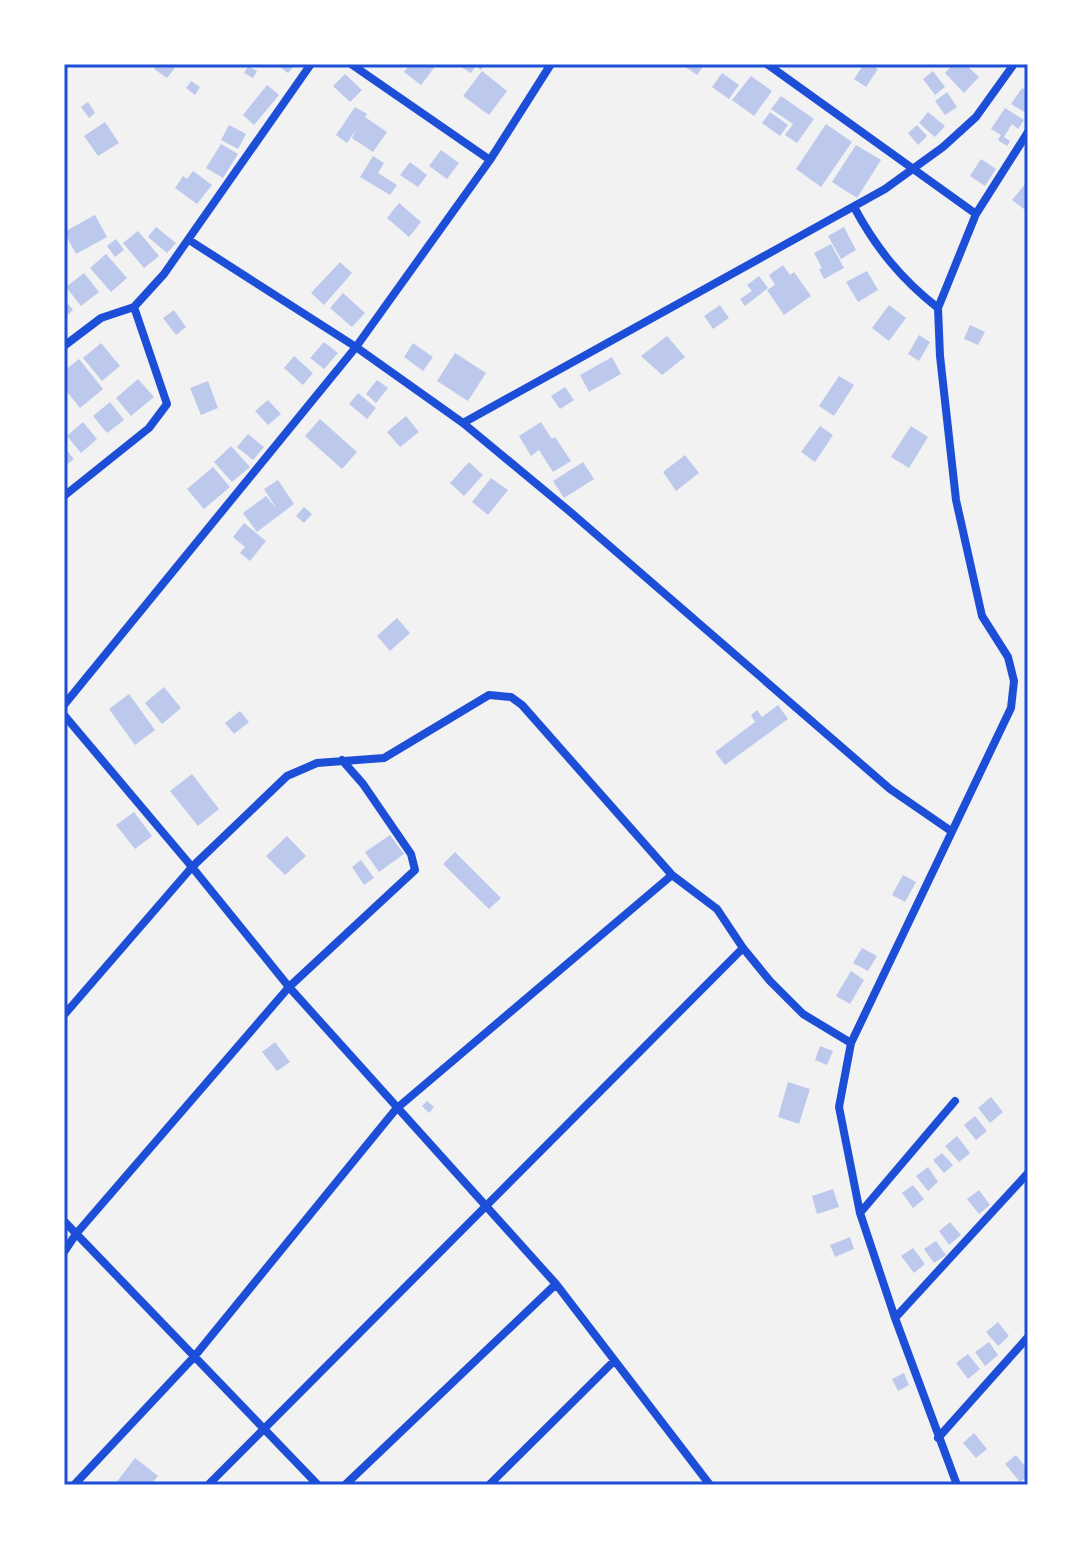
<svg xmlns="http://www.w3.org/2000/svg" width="1092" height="1549" font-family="Inter,sans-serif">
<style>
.building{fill:#bdc9ec}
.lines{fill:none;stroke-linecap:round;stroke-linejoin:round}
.minor{stroke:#1d4ed8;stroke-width:8}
.neatline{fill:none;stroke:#1d4ed8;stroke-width:3}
</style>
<rect width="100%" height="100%" fill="#f2f2f2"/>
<path class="building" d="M158,64H169L175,68L167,78L154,69Z
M276,64H296L288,73Z
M410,64H437L421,85L404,72Z
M463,64H485L481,70L476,66L471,73L461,67Z
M681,64H705L697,75Z
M864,64H870L878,69L866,87L854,79Z
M953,64H965L979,77L964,93L945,73Z
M248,66L257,71L253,78L244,73Z
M482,71L507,91L489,115L463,96Z
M933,71L945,87L935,95L923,79Z
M722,73L739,85L729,99L712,87Z
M345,74L362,90L350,102L333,86Z
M751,76L772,91L754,116L732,100Z
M191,81L200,87L195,95L186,88Z
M267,85L279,95L254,125L243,115Z
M1022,88L1028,92L1026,113L1011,104Z
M947,92L957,107L945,115L935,101Z
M781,96L814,119L797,143L785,135L793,124L771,109Z
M88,102L95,113L89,118L81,107Z
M355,107L367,114L365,117L387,132L373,152L352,138L356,130L347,143L336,135Z
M1005,108L1024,120L1018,129L1012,124L1004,137L1010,141L1007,146L998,140L1001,135L991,129Z
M770,112L788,125L780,136L762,123Z
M928,112L945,126L935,137L919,123Z
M105,122L119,143L98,156L84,136Z
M826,124L852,142L821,187L796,169Z
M229,125L246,134L238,149L221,140Z
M917,125L927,136L918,145L908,133Z
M221,144L238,154L223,178L206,168Z
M856,145L881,160L857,198L832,182Z
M441,150L459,163L447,179L429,166Z
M373,156L384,163L378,173L397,185L390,195L360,177Z
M981,159L996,169L985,186L970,176Z
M410,162L427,175L418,187L400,175Z
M193,171L212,185L197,204L175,188L183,176L187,179Z
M1026,183L1028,185V212L1012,200Z
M399,203L421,222L409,237L387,218Z
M95,215L107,237L76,254L64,232Z
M156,227L176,243L167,253L148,237Z
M844,227L856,250L841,259L828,236Z
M138,231L159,256L144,268L123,243Z
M116,239L124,250L115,257L107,246Z
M831,244L844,268L824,279L819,269L822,268L814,253Z
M106,254L127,278L111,292L90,268Z
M340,262L352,273L324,305L311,293Z
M783,265L790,275L794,272L811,296L784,315L767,290L775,285L769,275Z
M867,271L878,290L858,302L846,282Z
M84,273L99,292L81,306L66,287Z
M759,276L768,288L745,306L740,299L752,291L747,285Z
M343,293L365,313L352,327L330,308Z
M64,299L73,310L64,318Z
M720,305L729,318L713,329L704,316Z
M889,305L906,318L889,341L872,328Z
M174,310L186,327L176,335L163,318Z
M970,325L985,332L978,345L964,339Z
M919,335L930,342L919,361L908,354Z
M667,336L685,357L662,375L641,356Z
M324,342L338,353L324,369L310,358Z
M101,343L120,366L102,381L83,358Z
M413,343L433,357L423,371L404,357Z
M455,353L486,373L468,401L437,381Z
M294,356L313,373L303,385L284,368Z
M612,357L621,374L589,392L580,375Z
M79,359L103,389L80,408L64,388V371Z
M839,376L854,385L834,416L819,406Z
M138,379L154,397L131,416L116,398Z
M377,380L388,388L376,403L366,394Z
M208,381L218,408L201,415L190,388Z
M565,387L574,400L560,409L551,396Z
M358,393L376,408L367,419L349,404Z
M268,400L281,414L268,425L255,411Z
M110,402L124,420L107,433L93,416Z
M406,416L419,432L400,447L387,432Z
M320,419L357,452L342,469L305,436Z
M83,422L97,439L81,453L67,436Z
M541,422L552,439L555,437L571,461L553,472L539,450L531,456L519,436Z
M820,426L833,435L815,462L801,452Z
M911,426L928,437L909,468L891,457Z
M248,434L264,447L253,460L237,447Z
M231,446L250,467L232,482L214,462Z
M64,447L74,459L64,467Z
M685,455L699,473L676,491L663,472Z
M469,462L483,475L464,496L450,483Z
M583,462L594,479L564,498L553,481Z
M213,467L230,487L204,509L187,489Z
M491,478L508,490L488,515L472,502Z
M278,480L294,504L257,532L243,513L266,496L277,509L264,489Z
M304,507L312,514L304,523L296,516Z
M244,523L266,541L250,561L240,553L245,547L233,537Z
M397,618L410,633L390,651L377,636Z
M164,687L181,708L162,724L145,703Z
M129,694L155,730L135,745L109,709Z
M778,705L788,719L725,765L715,752L755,722L751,715L757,710L762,717Z
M240,711L249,722L234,734L225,723Z
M192,774L219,809L198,826L170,791Z
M134,812L152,836L135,849L116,825Z
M390,835L404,854L379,872L365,852Z
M287,836L306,856L285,875L266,856Z
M455,852L501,898L489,909L443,864Z
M361,860L374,878L364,885L352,867Z
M903,875L916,882L905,902L892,895Z
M862,948L877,956L868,971L853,963Z
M851,971L864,980L850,1004L836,996Z
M275,1042L290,1062L277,1071L262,1052Z
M820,1046L833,1051L827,1065L815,1060Z
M788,1082L810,1089L799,1124L778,1117Z
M991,1097L1003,1112L990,1123L978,1108Z
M427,1101L434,1107L429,1113L422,1106Z
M975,1116L987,1131L976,1140L964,1125Z
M957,1136L970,1153L959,1162L945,1146Z
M942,1153L953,1165L944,1173L933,1160Z
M928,1167L938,1182L928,1191L916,1176Z
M913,1185L924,1199L913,1208L902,1193Z
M833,1189L839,1207L817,1214L812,1196Z
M979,1190L990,1205L979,1214L967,1199Z
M950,1222L961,1235L949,1245L939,1231Z
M850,1237L854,1249L835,1257L830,1245Z
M936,1241L946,1255L934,1263L924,1249Z
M913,1248L925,1264L914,1273L901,1256Z
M998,1322L1009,1336L998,1346L986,1332Z
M989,1342L998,1355L985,1366L975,1352Z
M968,1354L980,1369L968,1379L956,1363Z
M904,1373L909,1385L898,1391L892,1379Z
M974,1433L987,1449L976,1458L963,1443Z
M1016,1455L1028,1470V1476L1020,1482L1005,1464Z
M135,1458L158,1476L150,1485H119L116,1483Z"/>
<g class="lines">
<path class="minor" d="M351,64L490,160
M767,64L976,214
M854,207C876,248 901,279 938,308
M189,240L356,347L463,423L568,510L890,789L951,831
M64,346L101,318L134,307L164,274L311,64
M463,423L885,189L943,147L976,117L1014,64
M64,496L149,428L167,404L134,307
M64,705L356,347L490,160L551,64
M64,715L192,867L289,987L556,1284L710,1485
M64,1015L192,867L287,776L317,763L384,758L489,695L511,697L522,705L672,875L717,909L743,948L770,981L803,1014L851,1043
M860,1213L955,1101
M64,1221L318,1485
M64,1252L76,1234L289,987L415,870L411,854L363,784L342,760
M895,1318L1028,1173
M938,1438L1028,1337
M74,1485L194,1357L396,1109L672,875
M208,1485L743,948
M345,1485L556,1284
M489,1485L614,1361
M957,1485L895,1318L860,1213L839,1107L851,1043L1011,708L1014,681L1008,657L982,616L956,500L940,356L938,308L976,214L1028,132"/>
</g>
<rect width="1092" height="1549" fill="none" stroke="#ffffff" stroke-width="132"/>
<rect x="66" y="66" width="960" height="1417" class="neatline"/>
</svg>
